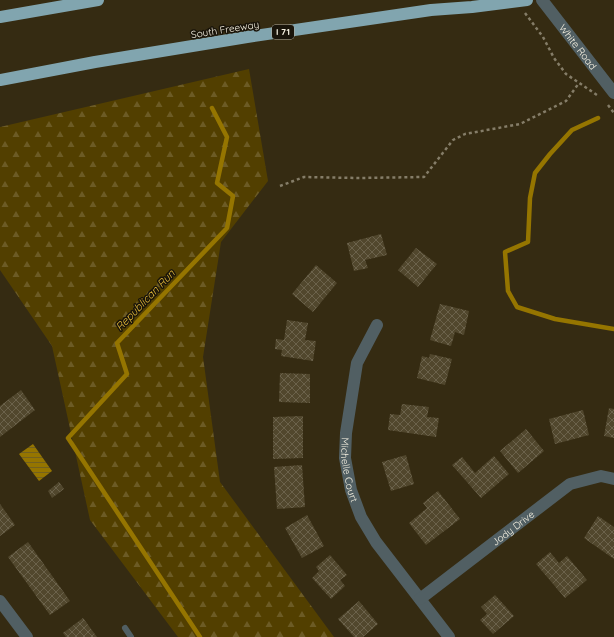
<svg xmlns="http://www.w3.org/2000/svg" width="614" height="637" font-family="Quicksand,sans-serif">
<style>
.forest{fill:url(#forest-firs)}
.water{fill:url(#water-rules)}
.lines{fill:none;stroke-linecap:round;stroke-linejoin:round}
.stream{stroke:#957500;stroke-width:4.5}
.building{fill:url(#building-cross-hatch)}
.path{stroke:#857d68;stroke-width:2.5;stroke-dasharray:3 3;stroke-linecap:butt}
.service{stroke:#515f63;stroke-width:6}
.minor{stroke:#515f63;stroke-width:12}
.tertiary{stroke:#515f63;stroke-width:12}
.motorway{stroke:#81a5af;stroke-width:12}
.labels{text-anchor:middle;stroke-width:3;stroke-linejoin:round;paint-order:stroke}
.shield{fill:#19140a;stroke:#b4afa1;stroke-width:1}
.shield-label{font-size:9px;font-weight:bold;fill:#f7f2e2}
.street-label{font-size:10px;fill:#f7f2e2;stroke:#19140a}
.water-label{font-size:11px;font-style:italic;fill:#e6bb38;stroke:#19140a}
</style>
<defs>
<pattern id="forest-firs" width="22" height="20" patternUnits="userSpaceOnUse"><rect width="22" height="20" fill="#523f00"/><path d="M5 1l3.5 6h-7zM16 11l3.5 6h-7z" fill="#6c5b25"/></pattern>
<pattern id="water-rules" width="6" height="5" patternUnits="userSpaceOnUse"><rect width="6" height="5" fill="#957500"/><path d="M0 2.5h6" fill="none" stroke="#73611f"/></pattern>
<pattern id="building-cross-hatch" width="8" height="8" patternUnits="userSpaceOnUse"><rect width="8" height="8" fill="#51472d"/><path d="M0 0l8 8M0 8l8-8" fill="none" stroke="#6b624b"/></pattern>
</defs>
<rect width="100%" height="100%" fill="#352b12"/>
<path class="forest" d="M249,69L268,181L221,242L203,357L220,482L334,637H178L90,520L52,346L0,270V127Z"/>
<path class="water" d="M33,444L52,471L39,481L19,454Z"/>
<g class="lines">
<path class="stream" d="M598,118L572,130L550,154L535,173L530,198L528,242L505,252L508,291L517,307L555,319L614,329
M200,637L68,438L127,374L117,343L227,228L233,196L217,183L227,137L212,108"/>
</g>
<path class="building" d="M381,234L387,255L365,260L368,268L354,271L347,243Z
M416,248L437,264L418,287L398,270Z
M316,265L337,283L313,312L292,294Z
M440,304L469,311L464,335L455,332L451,346L430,340Z
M287,320L308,323L305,340L316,341L313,361L281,356L282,350L275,349L276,339L284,340Z
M430,354L452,359L445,385L417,378L422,356L429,358Z
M280,373L310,374V403L279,402Z
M21,390L35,410L0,437V406Z
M402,404L429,407L427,417L439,418L436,437L388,430L390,414L400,415Z
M609,408L614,409V438L604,436Z
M583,410L589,435L555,444L549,419Z
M303,416V458L273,459V417Z
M526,429L544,451L518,473L500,451Z
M406,455L414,484L391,491L382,462Z
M494,456L509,474L481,498L452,465L462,457L475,473Z
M302,465L305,507L277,509L274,467Z
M59,482L64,489L52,498L48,491Z
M438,491L460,519L426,545L409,523L427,508L423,503Z
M0,504L15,525L0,536Z
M307,515L324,546L302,558L285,528Z
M598,516L614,527V559L584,538Z
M28,542L70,601L50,615L8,557Z
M550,552L559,563L567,556L587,580L565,598L536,564Z
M330,555L347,575L340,580L345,586L331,599L312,578L319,571L316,567Z
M495,595L514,616L493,634L480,620L487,614L481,607Z
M359,601L378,624L363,637H354L338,619Z
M83,618L97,637H66L63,633Z"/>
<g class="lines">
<path class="path" d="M525,13L543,37L554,58L566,74L597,95
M608,105L614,113
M280,186L304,177L358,178L424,177L453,140L465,134L520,124L566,101L579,83"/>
<path class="service" d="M125,628L131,637"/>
<g class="minor">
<path id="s1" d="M377,325L357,363L346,433L345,458L351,490L361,517L376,542L449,637"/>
<path id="s2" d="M420,599L570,484L601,476L614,479"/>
<path d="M0,601L27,637"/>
</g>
<path class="tertiary" id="s3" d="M542,0L614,93"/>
<path class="motorway" d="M0,17L98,0
M0,80L95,62L247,37L431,10L472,7L527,0"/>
</g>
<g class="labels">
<rect class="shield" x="272" y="25" width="22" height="14" rx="3"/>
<g class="shield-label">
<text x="283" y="35">I 71</text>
</g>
<g class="street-label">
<text transform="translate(225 29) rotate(-9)" y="4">South Freeway</text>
<text dy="4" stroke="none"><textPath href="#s3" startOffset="59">White Road</textPath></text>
<text dy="4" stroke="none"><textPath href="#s1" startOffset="151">Michelle Court</textPath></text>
<text dy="4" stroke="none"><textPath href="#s2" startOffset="117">Jody Drive</textPath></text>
</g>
<g class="water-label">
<text transform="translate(145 300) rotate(-46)" y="4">Republican Run</text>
</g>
</g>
</svg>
